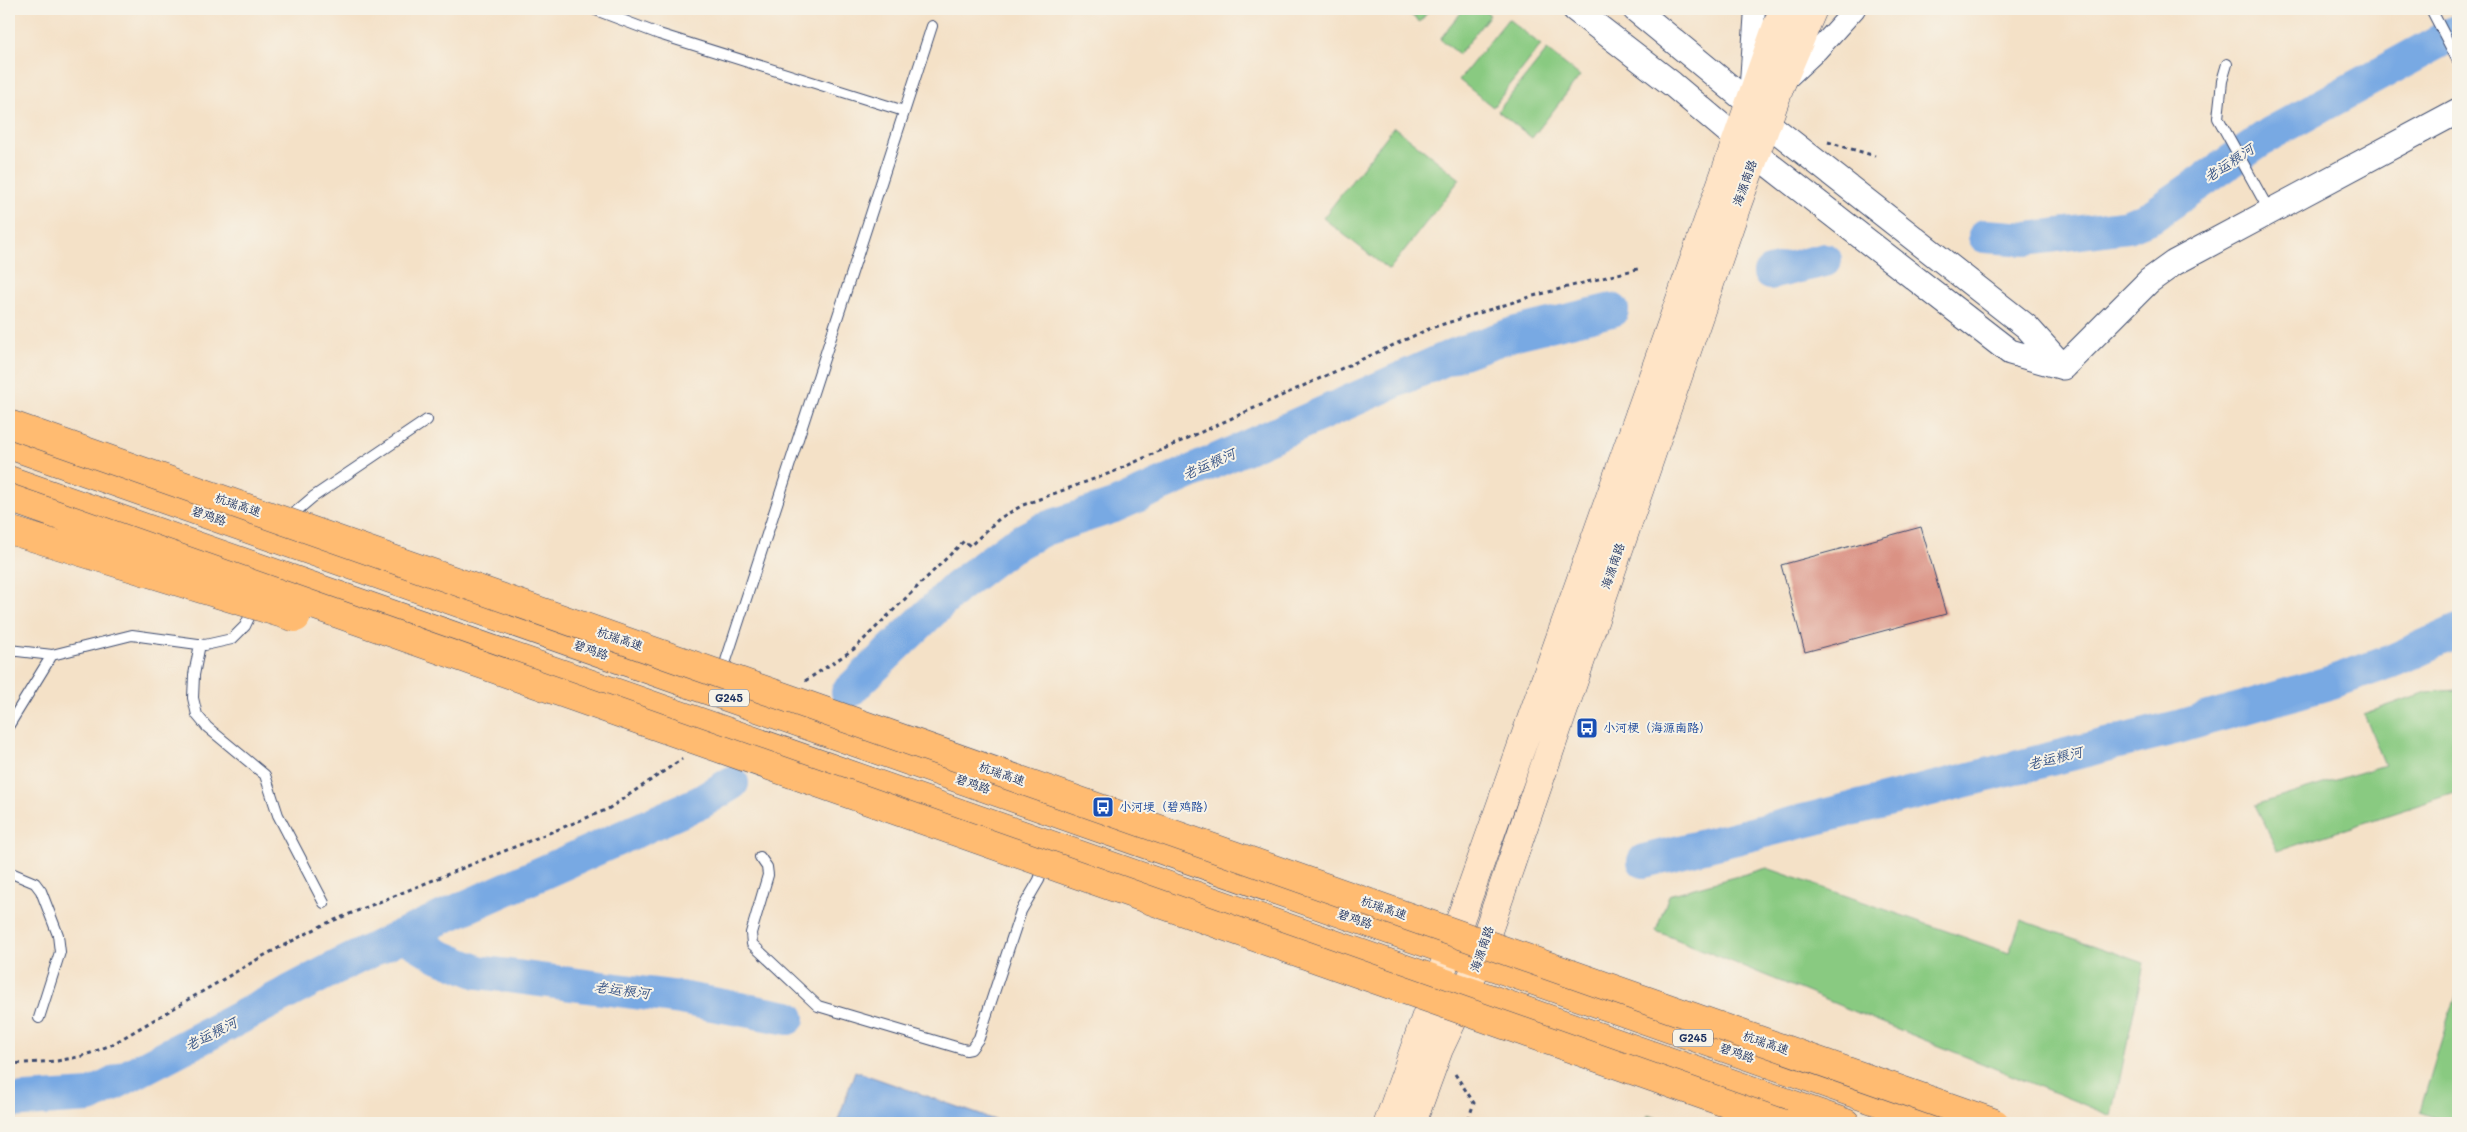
<svg xmlns="http://www.w3.org/2000/svg" width="2467" height="1132" font-family="Mali,'LXGW WenKai TC',sans-serif">
<style>
.green{fill:#89ca81;stroke:#527c70}
.forest{fill:#6eae6f;stroke:#446e66}
.water{fill:#78a9e3;stroke:#4a6ca0}
.lines{fill:none;stroke-linecap:round;stroke-linejoin:round}
.river{stroke:#78a9e3;stroke-width:34}
.building{fill:#da9284}
.service-casing{stroke:#3c4a6e;stroke-width:12}
.minor-casing{stroke:#3c4a6e;stroke-width:22}
.tertiary-casing{stroke:#3c4a6e;stroke-width:27}
.secondary-casing{stroke:#3c4a6e;stroke-width:29}
.trunk-casing{stroke:#3c4a6e;stroke-width:29}
.path{stroke:#3c4a6e;stroke-width:3;stroke-dasharray:4 4;stroke-linecap:butt}
.service{stroke:#fff;stroke-width:10}
.minor{stroke:#fff;stroke-width:20}
.tertiary{stroke:#fff;stroke-width:25}
.secondary{stroke:#ffe4c6;stroke-width:28}
.trunk{stroke:#ffbb71;stroke-width:28}
.motorway-bridge-casing{stroke:#3c4a6e;stroke-width:29;stroke-linecap:butt}
.motorway-bridge{stroke:#ffbb71;stroke-width:28}
.labels{text-anchor:middle;stroke-width:4;stroke-linejoin:round;paint-order:stroke}
.shield{fill:#f7f3e8;stroke:#5d6a87;stroke-width:1}
.shield-label{font-size:11px;font-weight:bold;fill:#1b2f5e}
.street-label{font-size:12px;fill:#1b2f5e;stroke:#f7f3e8}
.transit-label{font-size:12px;fill:#164399;stroke:#f7f3e8;text-anchor:start}
.water-label{font-size:14px;font-style:italic;fill:#375486;stroke:#f7f3e8}
</style>
<rect width="100%" height="100%" fill="#f7f3e8"/>
<filter id="ink" filterUnits="userSpaceOnUse"><feTurbulence type="fractalNoise" baseFrequency=".02" numOctaves="2"/><feDisplacementMap in="SourceGraphic" scale="10" xChannelSelector="R" yChannelSelector="G"/><feConvolveMatrix kernelMatrix="1 2 1 2 8 2 1 2 1" color-interpolation-filters="sRGB"/></filter>
<filter id="wash" filterUnits="userSpaceOnUse"><feTurbulence type="fractalNoise" baseFrequency=".0096" numOctaves="4" result="noise"/><feDisplacementMap in="SourceGraphic" scale="20" xChannelSelector="R" yChannelSelector="G"/><feGaussianBlur stdDeviation="1.12" result="paint"/><feColorMatrix in="noise" values="0 0 0 0 0 0 0 0 0 0 0 0 0 0 0 0 0 1.4 0 .05"/><feComposite in="paint" operator="in"/></filter>
<g filter="url(#wash)">
<rect width="100%" height="100%" fill="#f4e1c7"/>
<path class="green" d="M1403,9H1430L1420,22Z
M1464,9H1483L1490,15L1459,54L1440,39Z
M1508,19L1541,45L1493,107L1459,80Z
M1547,50L1580,76L1532,138L1498,111Z
M1394,127L1460,179L1389,270L1323,218Z
M2458,690V792L2278,851L2255,805L2385,765L2364,714L2426,692Z
M1767,868L2009,953L2021,920L2144,963L2112,1116L1656,931L1669,895Z
M2458,985V1123H2454L2420,1111Z"/>
<path class="forest" d="M1647,1115L1673,1123H1644Z"/>
<path class="water" d="M855,1071L1003,1123H837Z"/>
<g class="lines">
<path class="river" d="M1985,236L2027,239L2128,226L2152,216L2270,134L2458,31
M1770,273L1825,260
M848,692L956,588L1010,547L1044,529L1114,506L1452,356L1516,333L1612,310
M1644,861L2178,727L2332,682L2392,661L2458,631
M403,935L439,956L478,972L680,998L788,1018
M9,1101L90,1096L333,969L403,935L701,802L732,783"/>
</g>
<g id="blocks">
<path class="building" d="M1921,527L1946,614L1805,652L1781,565Z"/>
</g>
</g>
<g filter="url(#ink)">
<use href="#blocks" fill-opacity="0" stroke="#3c4a6e" stroke-width="1"/>
<g class="lines">
<g class="service-casing">
<path id="service" d="M593,9L659,34L904,111
M2431,9L2458,61
M2227,64L2222,81L2218,118L2270,212
M287,519L313,497L427,420
M200,644L194,675L193,698L197,715L207,727L265,775L278,815L324,903
M9,650L52,655L132,635L205,645L232,639L245,626L255,605
M722,673L932,26
M9,725L52,655
M760,857L767,867L768,875L751,933L752,944L818,1006L966,1050L971,1049L979,1038L1021,911L1039,880L1044,865
M9,872L35,883L41,891L58,935L60,952L39,1018"/>
</g>
<g class="minor-casing">
<path id="minor" d="M1786,80L1817,51L1855,9
M1750,82L1755,9"/>
</g>
<g class="tertiary-casing">
<path id="tertiary" d="M1575,9L1672,84L1755,154L2010,352L2063,367
M1635,9L1749,103L1767,123L2027,327L2063,367
M2063,367L2149,281L2174,263L2458,111"/>
</g>
<g class="secondary-casing">
<path id="secondary" d="M1388,1123L1783,9
M1412,1123L1439,1049L1467,990L1477,963L1737,205L1781,84L1813,9"/>
</g>
<g class="trunk-casing">
<path id="trunk" d="M9,445L1938,1123
M9,480L1846,1123"/>
</g>
<path class="path" d="M1828,142L1875,156
M805,681L854,649L964,541L970,546L1000,518L1023,505L1113,472L1431,328L1533,296L1641,268
M9,1064L57,1061L83,1056L111,1045L263,956L325,924L608,809L682,759
M1455,1074L1474,1103L1467,1123"/>
<use href="#service" class="service"/>
<use href="#minor" class="minor"/>
<use href="#tertiary" class="tertiary"/>
<use href="#secondary" class="secondary"/>
<use href="#trunk" class="trunk"/>
<g class="motorway-bridge-casing">
<path id="motorway-bridge" d="M9,424L1995,1123
M9,498L1782,1123
M9,530L296,618"/>
</g>
<use href="#motorway-bridge" class="motorway-bridge"/>
</g>
</g>
<defs>
<g id="bus-square" transform="scale(1.125)"><rect x="-9" y="-9" width="18" height="18" rx="4" fill="#1a4fb4" stroke="#f7f3e8"/><path d="M-5-6H5V4H4V6H2V4H-2V6H-4V4H-5ZM-3.5-4V0h7V-4ZM-3.5 1.2v1.5H-2V1.2ZM2 1.2v1.5H3.5V1.2Z" fill="#fff"/></g>
</defs>
<g fill-rule="evenodd">
<use href="#bus-square" x="1587" y="728"/>
<use href="#bus-square" x="1103" y="807"/>
</g>
<g class="labels">
<g class="shield">
<rect x="709" y="689.5" width="40" height="17" rx="4"/>
<rect x="1673" y="1029.5" width="40" height="17" rx="4"/>
</g>
<g class="shield-label">
<text x="729" y="702">G245</text>
<text x="1693" y="1042">G245</text>
</g>
<g class="street-label">
<text transform="translate(1745 183) rotate(-70)" y="4">海源南路</text>
<text transform="translate(238 505) rotate(19)" y="4">杭瑞高速</text>
<text transform="translate(209 516) rotate(19)" y="4">碧鸡路</text>
<text transform="translate(1613 566) rotate(-71)" y="4">海源南路</text>
<text transform="translate(620 639) rotate(19)" y="4">杭瑞高速</text>
<text transform="translate(591 650) rotate(19)" y="4">碧鸡路</text>
<text transform="translate(1002 774) rotate(19)" y="4">杭瑞高速</text>
<text transform="translate(973 784) rotate(19)" y="4">碧鸡路</text>
<text transform="translate(1384 908) rotate(19)" y="4">杭瑞高速</text>
<text transform="translate(1355 919) rotate(19)" y="4">碧鸡路</text>
<text transform="translate(1482 949) rotate(-71)" y="4">海源南路</text>
<text transform="translate(1766 1043) rotate(19)" y="4">杭瑞高速</text>
<text transform="translate(1737 1053) rotate(19)" y="4">碧鸡路</text>
</g>
<g class="transit-label">
<text x="1603" y="732">小河梗（海源南路）</text>
<text x="1119" y="811">小河埂（碧鸡路）</text>
</g>
<g class="water-label">
<text transform="translate(2229 163) rotate(-34)" y="5">老运粮河</text>
<text transform="translate(1209 464) rotate(-24)" y="5">老运粮河</text>
<text transform="translate(2055 758) rotate(-14)" y="5">老运粮河</text>
<text transform="translate(622 990) rotate(7)" y="5">老运粮河</text>
<text transform="translate(211 1034) rotate(-27)" y="5">老运粮河</text>
</g>
</g>
<rect width="2467" height="1132" fill="none" stroke="#f7f3e8" stroke-width="30"/>
</svg>
